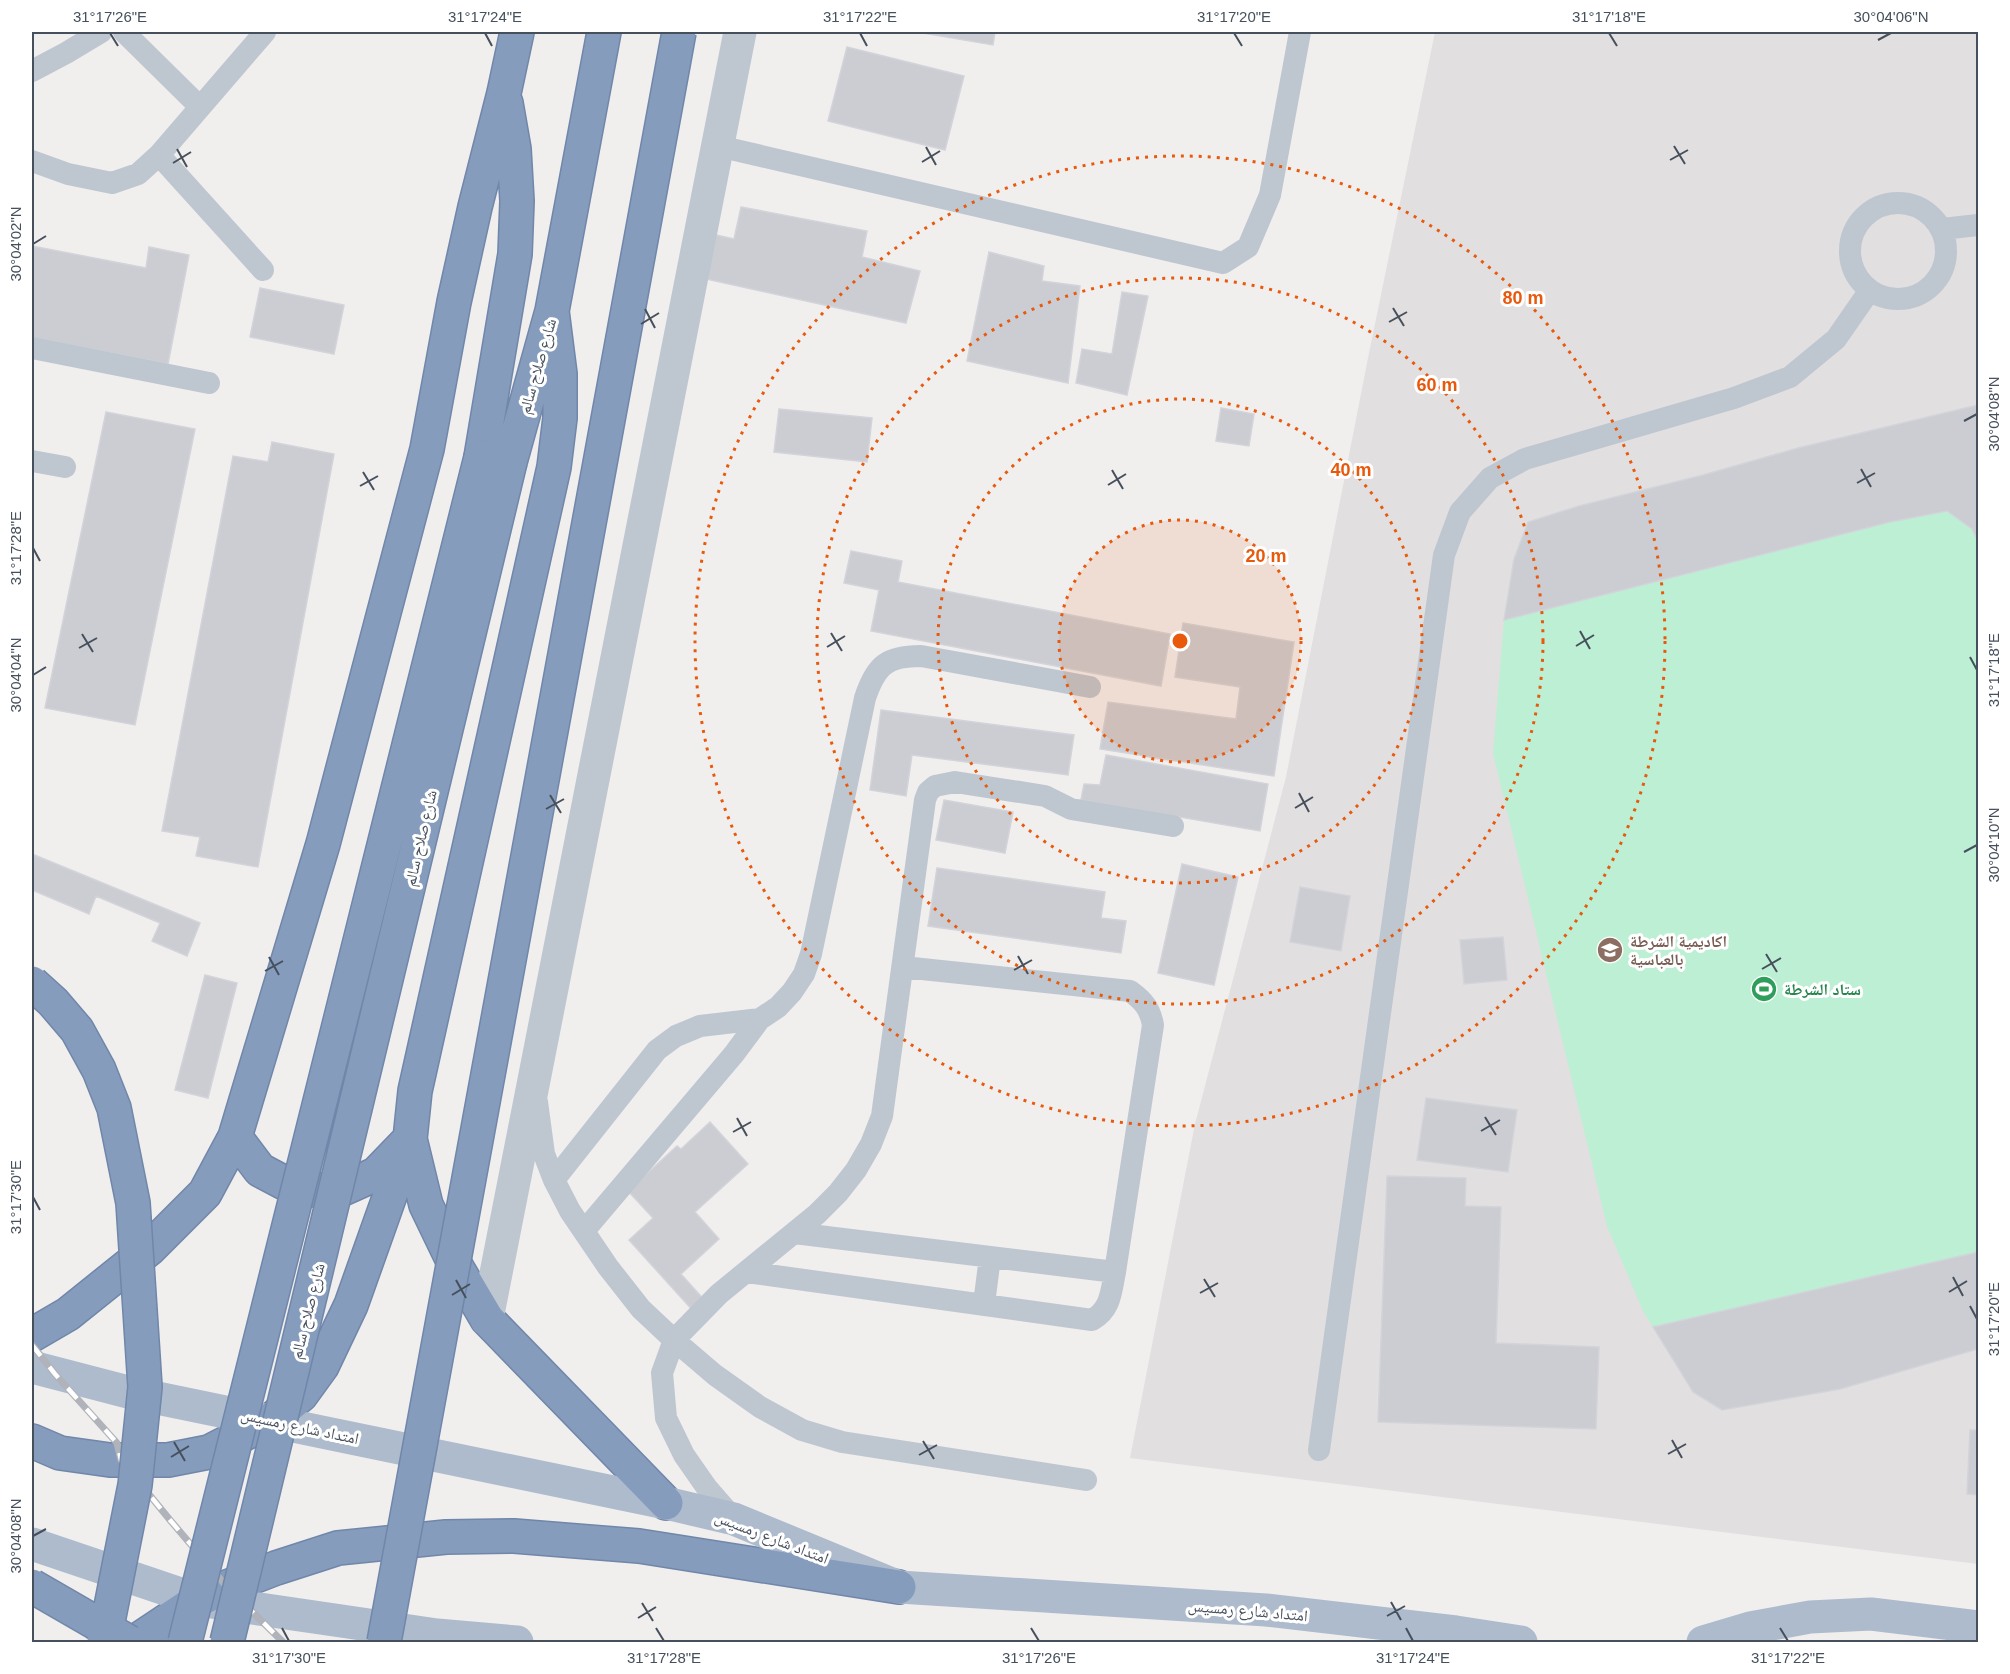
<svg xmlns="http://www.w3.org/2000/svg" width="2010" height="1674" font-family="Helvetica,'Noto Naskh Arabic',sans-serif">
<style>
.education{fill:#e2dfe0}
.green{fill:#bcefd4}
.building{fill:#cbcdd3;stroke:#d2d4da;stroke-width:1.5}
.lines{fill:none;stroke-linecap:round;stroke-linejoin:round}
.highway-casing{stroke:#7087a9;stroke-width:36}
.lane{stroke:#bec7d0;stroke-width:22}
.street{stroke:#bec7d0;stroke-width:33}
.primary{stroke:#adbbcd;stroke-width:33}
.highway{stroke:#859cbd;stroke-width:33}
.rail-casing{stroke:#b0b3b9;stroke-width:7}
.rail{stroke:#fff;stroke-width:4.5;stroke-dasharray:14;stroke-linecap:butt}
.highway-bridge-casing{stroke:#7087a9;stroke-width:36;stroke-linecap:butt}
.highway-bridge{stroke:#859cbd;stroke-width:33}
.ticks{fill:none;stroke:#46505c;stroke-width:2}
.ring{fill:none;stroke:#e8590c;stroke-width:3;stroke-dasharray:3 6}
.labels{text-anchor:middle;stroke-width:6;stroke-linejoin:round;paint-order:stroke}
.street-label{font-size:16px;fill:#46505c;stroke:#fff}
.education-label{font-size:16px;font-weight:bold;fill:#785e54;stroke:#fff;text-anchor:start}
.leisure-label{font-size:16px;font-weight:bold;fill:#27864d;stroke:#fff;text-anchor:start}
.centre{fill:#e8590c;stroke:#fff;stroke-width:3}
.ring-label{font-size:18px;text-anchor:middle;font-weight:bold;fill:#e8590c;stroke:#fff;stroke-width:6;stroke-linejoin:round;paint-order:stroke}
.neatline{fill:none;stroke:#46505c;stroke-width:2}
.ticks-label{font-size:15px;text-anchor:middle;fill:#46505c}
</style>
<rect width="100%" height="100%" fill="#f1eeee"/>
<path class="education" d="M1435,32H1978V1564L1130,1458L1195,1124L1286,777L1368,358Z"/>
<path class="green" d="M1978,405V1349L1840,1389L1722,1410L1693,1392L1643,1311L1607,1226L1493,753L1504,620L1528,522L1579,506L1703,475L1798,448Z"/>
<path class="building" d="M917,32H995L993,45Z
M847,47L964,76L945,150L828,121Z
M741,207L867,231L862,257L920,271L906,323L706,279L716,235L734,239Z
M32,246L146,268L149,247L189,255L168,364L32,338Z
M989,252L1044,266L1042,281L1080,286L1068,383L967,361Z
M260,288L344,305L334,354L250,337Z
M1122,292L1148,296L1127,395L1076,383L1082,349L1112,354Z
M1978,405V541L1972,529L1947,511L1890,522L1504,620L1514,559L1528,522L1579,506L1703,475L1798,448Z
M1221,408L1254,414L1249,446L1216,441Z
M779,409L872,418L867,462L774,452Z
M106,412L195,429L135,725L45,708Z
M272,442L334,454L258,867L196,856L200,837L162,831L233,456L268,462Z
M851,551L902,561L898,582L1170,634L1161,686L871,631L879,590L844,583Z
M1183,623L1294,642L1274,776L1100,749L1108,702L1236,719L1240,687L1175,677Z
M881,710L1074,735L1068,775L912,755L906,796L870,790Z
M1106,755L1268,784L1260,831L1081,800L1084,784L1100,785Z
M944,800L1013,812L1005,853L936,840Z
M32,854L200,923L187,956L152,941L160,923L96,896L89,914L32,890Z
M1182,864L1238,877L1214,985L1158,973Z
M937,868L1105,892L1101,918L1126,921L1121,953L928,926Z
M1300,887L1350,896L1341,951L1290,942Z
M1503,937L1507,980L1464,984L1460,940Z
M205,975L237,983L208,1098L175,1090Z
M1426,1098L1517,1110L1508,1172L1417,1160Z
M710,1122L748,1164L695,1212L719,1239L681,1274L707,1303L695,1313L629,1240L653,1218L628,1191L677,1146L681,1149Z
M1387,1176L1466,1178L1465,1206L1501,1207L1496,1343L1599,1347L1596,1429L1378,1422Z
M1978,1252V1349L1840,1389L1722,1410L1693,1392L1653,1327Z
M1970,1430H1978V1495L1967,1494Z"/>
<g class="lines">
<g class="highway-casing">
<path id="highway" d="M552,311L560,374V418L554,467L415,1091L410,1139L426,1205L454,1263L487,1319L666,1503
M481,457L515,254L517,201L514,149L506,103
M510,462L552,311L604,32
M235,1137L260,1170L296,1189L338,1191L376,1174L405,1144
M32,1335L68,1314L149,1249L205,1193L235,1137L323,844L427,449L454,302L475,207L504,93L517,32
M32,1441L60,1453L110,1460H168L209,1452L271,1420L301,1395L322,1366L351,1305L410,1139
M135,1642L198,1600L227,1587L276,1568L338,1548L446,1537L514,1536L639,1546L899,1587"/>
</g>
<path class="lane" d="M124,32L200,107
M32,71L66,53L101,32
M718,146L1223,263L1248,247L1270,195L1300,32
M159,155L263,270
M32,161L68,174L112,183L138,174L159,155L265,32
M1850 251a48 48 0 1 1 96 0a48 48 0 1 1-96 0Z
M1942,229L1978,225
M32,348L209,383
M32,461L65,467
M537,1102L544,1154L554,1180L570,1211L608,1267L641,1309L674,1340L715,1375L760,1407L802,1430L842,1442L1086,1480
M554,1180L657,1050L676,1036L700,1026L760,1019
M584,1231L734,1054L760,1019L778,1007L792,992L804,974L811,954L865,698C876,665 887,656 921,656L1090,687
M794,1233L1115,1272
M747,1272L1092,1320C1111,1309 1111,1292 1115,1272L1153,1025C1150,1009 1144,1001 1130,991L903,967
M984,1304L990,1257
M1319,1450L1444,555L1460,512L1490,478L1525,459L1734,398L1790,377L1836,339L1870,290
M734,1519L707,1488L684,1455L666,1418L662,1373L674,1340L719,1294L817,1214L838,1193L856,1170L871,1144L882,1116L925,800L928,792L935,786L955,782L1045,796L1071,809L1173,826"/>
<path class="street" d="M487,1319L740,32"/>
<path class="primary" d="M32,1367L128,1392L666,1503L734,1519L899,1587L1266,1610L1456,1632L1521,1642
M32,1544L198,1600L437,1635L517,1642
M1703,1642L1750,1628L1810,1617L1871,1614L1978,1627"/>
<use href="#highway" class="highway"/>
<g class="rail-casing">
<path id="rail" d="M32,1345L55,1374L117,1443L121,1460L170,1520L227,1587L283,1642"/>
</g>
<use href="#rail" class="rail"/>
<g class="highway-bridge-casing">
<path id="highway-bridge" d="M32,983L53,1002L77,1030L99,1070L114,1108L133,1203L145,1387L135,1485L104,1642
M32,1586L129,1642
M185,1642L481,457
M227,1642L510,462
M384,1642L679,32"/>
</g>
<use href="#highway-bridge" class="highway-bridge"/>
</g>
<path class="ticks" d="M110,33L118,46M485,33L492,46M860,33L867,46M1234,33L1242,46M1609,33L1617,46M1878,40L1891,33M1674,146L1685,164M926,147L936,165M177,149L187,167M1670,160L1688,150M922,162L940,151M173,163L191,152M33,244L46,236M1393,308L1404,326M645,309L655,328M1389,322L1407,312M641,324L659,313M1964,421L1977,414M1861,469L1871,487M1112,470L1123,489M363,472L374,490M1857,483L1875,473M1108,485L1126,474M360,486L378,476M33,548L40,561M1580,631L1590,649M831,633L842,651M82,634L93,652M1576,646L1594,635M827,647L845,636M79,648L97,638M1970,657L1977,670M33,675L46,667M1299,793L1309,812M550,795L561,813M1295,808L1313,797M546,809L564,799M1964,852L1977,845M1766,954L1777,972M1018,956L1028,974M269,957L279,975M1762,969L1781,958M1014,970L1032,960M265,971L283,961M1485,1117L1496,1135M737,1118L747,1136M1481,1131L1500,1120M733,1132L751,1122M33,1197L40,1210M1953,1277L1963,1296M1204,1279L1215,1297M456,1280L466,1298M1949,1292L1967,1281M1200,1293L1218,1283M452,1295L470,1284M1970,1306L1977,1319M1672,1440L1682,1458M923,1441L934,1459M174,1442L185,1461M1668,1454L1686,1444M919,1455L937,1445M171,1457L189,1446M33,1536L46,1529M1391,1602L1401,1620M642,1603L653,1621M1387,1616L1405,1606M638,1618L656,1607M282,1628L289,1641M656,1628L664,1641M1031,1628L1039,1641M1406,1628L1413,1641M1780,1628L1788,1641"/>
<circle cx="1180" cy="641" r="121" fill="#e8590c" fill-opacity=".12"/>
<g class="ring">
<circle cx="1180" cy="641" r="121"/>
<circle cx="1180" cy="641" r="242"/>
<circle cx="1180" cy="641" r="363"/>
<circle cx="1180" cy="641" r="485"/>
</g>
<defs>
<g id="university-disc" transform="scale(1.35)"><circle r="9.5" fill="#8d6e63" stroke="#fff"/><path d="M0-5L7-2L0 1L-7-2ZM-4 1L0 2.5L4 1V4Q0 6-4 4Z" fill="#fff"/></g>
<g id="stadium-disc" transform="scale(1.35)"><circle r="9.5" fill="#2e9e5b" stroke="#fff"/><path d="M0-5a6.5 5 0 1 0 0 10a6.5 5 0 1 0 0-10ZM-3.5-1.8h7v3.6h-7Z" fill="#fff"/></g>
</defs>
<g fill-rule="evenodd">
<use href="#university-disc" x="1610" y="950"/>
<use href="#stadium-disc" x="1764" y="989"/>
</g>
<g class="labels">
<g class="street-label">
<text transform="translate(537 366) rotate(-74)" y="6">شارع صلاح سالم</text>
<text transform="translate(420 838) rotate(-77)" y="6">شارع صلاح سالم</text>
<text transform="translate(307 1311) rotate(-76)" y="6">شارع صلاح سالم</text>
<text transform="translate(300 1426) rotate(12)" y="6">امتداد شارع رمسيس</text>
<text transform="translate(772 1537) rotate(21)" y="6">امتداد شارع رمسيس</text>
<text transform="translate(1248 1610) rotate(5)" y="6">امتداد شارع رمسيس</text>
</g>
<g class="education-label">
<text x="1630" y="947">اكاديمية الشرطة<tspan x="1630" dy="18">بالعباسية</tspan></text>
</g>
<g class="leisure-label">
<text x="1784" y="995">ستاد الشرطة</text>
</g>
</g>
<circle cx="1180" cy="641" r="9" class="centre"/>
<g class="ring-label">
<text x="1523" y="304">80 m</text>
<text x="1437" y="391">60 m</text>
<text x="1351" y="476">40 m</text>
<text x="1266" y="562">20 m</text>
</g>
<rect width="2010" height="1674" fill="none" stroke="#ffffff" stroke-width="66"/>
<rect x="33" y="33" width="1944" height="1608" class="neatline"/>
<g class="ticks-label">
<text x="110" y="22">31°17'26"E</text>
<text x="485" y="22">31°17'24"E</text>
<text x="860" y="22">31°17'22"E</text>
<text x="1234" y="22">31°17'20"E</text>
<text x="1609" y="22">31°17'18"E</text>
<text x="1891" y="22">30°04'06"N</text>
<text transform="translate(16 244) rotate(-90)" y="5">30°04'02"N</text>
<text transform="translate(1994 414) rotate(-90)" y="5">30°04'08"N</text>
<text transform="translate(16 548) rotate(-90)" y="5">31°17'28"E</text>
<text transform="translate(1994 670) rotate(-90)" y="5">31°17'18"E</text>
<text transform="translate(16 675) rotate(-90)" y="5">30°04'04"N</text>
<text transform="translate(1994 845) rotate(-90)" y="5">30°04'10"N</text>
<text transform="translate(16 1197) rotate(-90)" y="5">31°17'30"E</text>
<text transform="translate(1994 1319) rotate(-90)" y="5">31°17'20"E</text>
<text transform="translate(16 1536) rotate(-90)" y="5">30°04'08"N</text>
<text x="289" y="1663">31°17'30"E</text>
<text x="664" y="1663">31°17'28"E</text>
<text x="1039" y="1663">31°17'26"E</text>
<text x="1413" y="1663">31°17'24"E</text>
<text x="1788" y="1663">31°17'22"E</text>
</g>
</svg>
